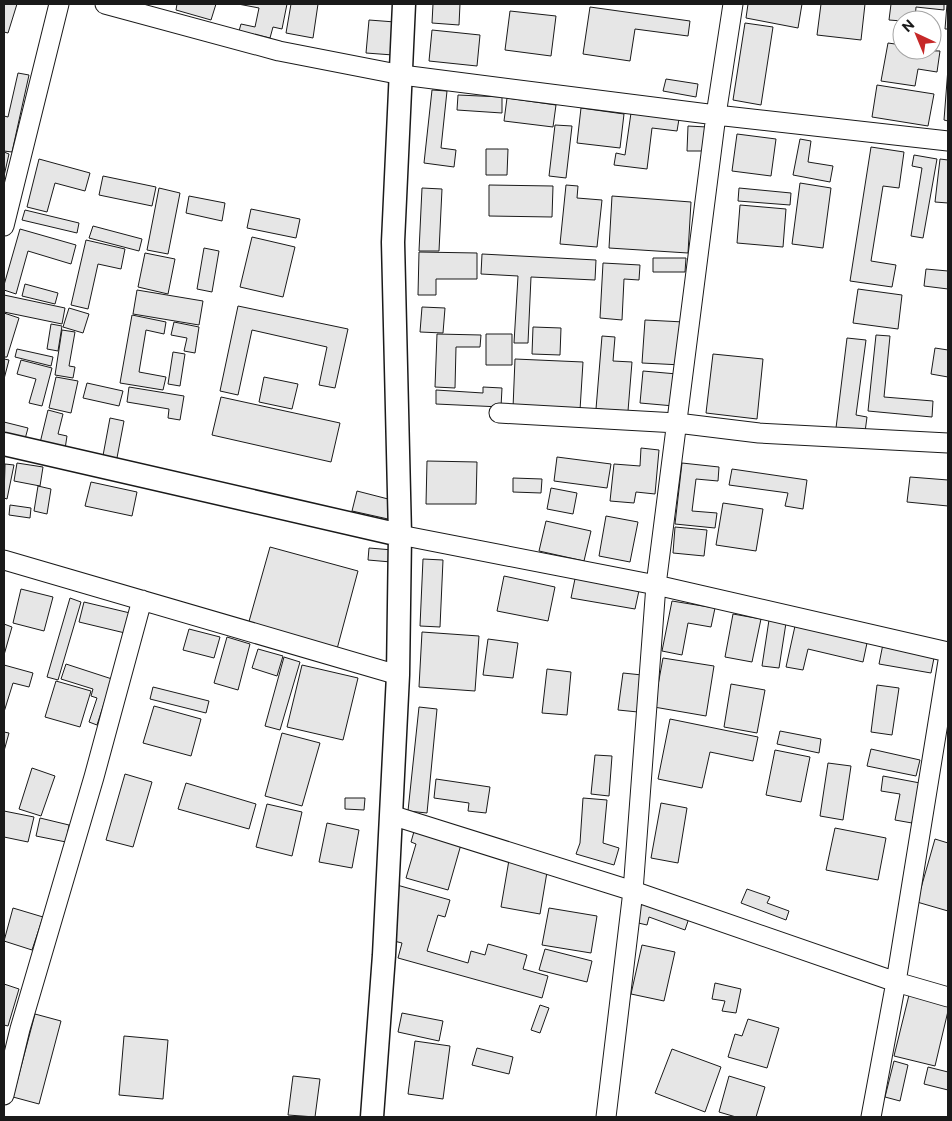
<svg xmlns="http://www.w3.org/2000/svg" width="952" height="1121" font-family="Commissioner,sans-serif">
<style>
.building{fill:#e6e6e6;stroke:#1a1a1a}
.lines{fill:none;stroke-linecap:round;stroke-linejoin:round}
.minor-casing{stroke:#1a1a1a;stroke-width:21}
.tertiary-casing{stroke:#1a1a1a;stroke-width:25}
.minor{stroke:#fff;stroke-width:19}
.tertiary{stroke:#fff;stroke-width:22}
</style>
<rect width="100%" height="100%" fill="#fff"/>
<path class="building" d="M4,4H17L8,33L4,32Z
M177,4H216L211,20L176,10Z
M238,4H287L282,29L273,27L270,38L239,31L241,24L255,27L259,8Z
M291,4H318L313,38L286,33Z
M433,4H460L459,25L432,23Z
M748,4H802L798,28L746,18Z
M821,4H865L861,40L817,35Z
M891,4H944V10L916,7L915,20L902,21L889,20Z
M947,4H948V29H945Z
M590,7L690,21L688,36L635,29L630,61L583,54Z
M510,11L556,16L551,56L505,50Z
M369,20L395,22L393,55L366,53Z
M745,23L773,27L761,105L733,100Z
M432,30L480,35L477,66L429,61Z
M888,43L902,45V50L940,51L937,72L918,69L915,86L881,81Z
M948,68V121L944,120Z
M18,73L29,75L12,152L4,151V116L8,117Z
M666,79L698,84L696,97L663,91Z
M877,85L934,94L928,126L872,117Z
M432,90L447,91L441,148L456,150L454,167L424,163Z
M458,95L502,97V113L457,110Z
M507,98L556,105L553,127L504,121Z
M581,108L624,114L620,148L577,143Z
M631,113L679,119L677,131L652,128L647,169L614,165L616,153L625,155Z
M555,125L572,126L566,178L549,176Z
M688,126L707,127L706,151H687Z
M737,134L776,139L771,176L732,171Z
M800,139L811,141L808,162L833,166L830,182L793,175Z
M871,147L904,152L899,188L883,186L871,261L896,265L892,287L850,281Z
M486,149H508L507,175H486Z
M4,152L9,154L4,176Z
M914,155L937,159L923,238L911,236L922,168L912,166Z
M39,159L90,173L85,191L55,183L47,212L27,207Z
M940,159L948,160V203L935,202Z
M103,176L156,187L152,206L99,195Z
M800,183L831,188L823,248L792,244Z
M489,185L553,186L552,217L489,216Z
M566,185L578,186L577,198L602,200L597,247L560,244Z
M159,188L180,193L168,254L147,250Z
M422,188L442,189L439,251H419Z
M739,188L791,193L790,205L738,201Z
M189,196L225,203L222,221L186,213Z
M612,196L691,202L688,253L609,248Z
M740,205L786,209L783,247L737,243Z
M251,209L300,219L296,238L247,228Z
M25,210L79,223L77,233L22,220Z
M93,226L142,239L139,251L89,238Z
M20,229L76,245L71,264L28,251L16,294L4,290V285Z
M252,237L295,247L283,297L240,287Z
M86,240L125,249L121,269L98,264L88,309L71,305Z
M204,248L219,251L212,292L197,289Z
M419,252L477,253V279H436V295H418Z
M145,253L175,259L168,294L138,287Z
M482,254L596,260L595,280L531,277L528,343H514L518,276L481,274Z
M653,258H686L685,272H653Z
M603,263L640,265L639,280L624,279L622,320L600,318Z
M926,269L948,271V289L924,286Z
M25,284L58,293L55,304L22,296Z
M858,289L902,295L898,329L853,323Z
M137,290L203,301L199,325L133,314Z
M4,295L65,308L62,324L4,312Z
M238,306L348,329L335,388L319,385L327,347L252,330L238,395L220,391Z
M422,307L445,308L443,333L420,332Z
M69,308L89,314L83,333L63,327Z
M4,313L19,318L7,357H4Z
M132,315L166,322L164,334L146,330L139,372L166,377L163,390L120,383Z
M645,320L684,322L682,365L642,363Z
M174,322L199,327L195,353L184,351L187,338L171,335Z
M51,324L62,326L58,351L47,349Z
M533,327L561,328L560,355L532,354Z
M62,330L75,332L69,366L75,367L73,378L55,375Z
M437,334L481,335L480,347H456L455,388L435,387Z
M486,334H512V365H486Z
M876,335L890,336L884,397L933,401L932,417L868,411Z
M602,336L615,337L613,361L632,362L628,411L596,409Z
M847,338L866,340L856,415L867,417L865,432L836,428Z
M935,348L948,350V377L931,374Z
M17,349L53,357L51,366L15,357Z
M173,352L185,354L180,386L168,384Z
M713,354L763,359L757,419L706,413Z
M4,359L9,360L4,379Z
M515,359L583,362L580,410L513,408Z
M21,360L52,368L42,406L29,403L36,379L17,374Z
M643,371L677,374L674,406L640,403Z
M56,377L78,381L71,413L49,408Z
M264,377L298,384L292,409L259,402Z
M87,383L123,391L119,406L83,398Z
M129,387L184,396L180,420L168,418L169,409L127,402Z
M483,387L502,388L501,407L436,404V390L483,393Z
M221,397L340,423L331,462L212,435Z
M48,410L63,414L58,434L67,436L65,449L40,443Z
M110,418L124,421L116,463L102,461Z
M4,422L28,428L25,439L4,433Z
M641,448L659,450L655,494L636,492L634,503L610,501L614,464L640,466Z
M557,457L611,464L607,488L554,481Z
M427,461L477,462L476,504H426Z
M17,463L43,467L40,486L14,481Z
M682,463L719,467L718,481L696,479L692,511L717,513L715,528L675,524Z
M5,464L14,465L7,499L4,498Z
M732,469L807,480L803,509L785,506L788,493L729,485Z
M910,477L948,480V506L907,502Z
M513,478L542,479L541,493L513,492Z
M91,482L137,492L132,516L85,506Z
M38,486L51,489L47,514L34,511Z
M551,488L577,493L573,514L547,509Z
M357,491L392,500L388,519L352,511Z
M723,503L763,509L756,551L716,545Z
M10,505L31,508L30,518L9,515Z
M606,516L638,522L630,562L599,556Z
M546,521L591,531L584,561L539,551Z
M675,527L707,530L704,556L673,553Z
M270,547L358,571L337,649L248,625Z
M369,548L393,550L391,562L368,560Z
M423,559L443,560L440,627L420,626Z
M576,574L640,586L635,609L571,598Z
M504,576L555,587L548,621L497,611Z
M21,589L53,597L44,631L13,623Z
M70,598L81,602L58,680L47,677Z
M672,601L715,608L711,627L688,623L682,655L662,651Z
M84,602L130,613L125,633L79,622Z
M733,614L761,619L752,662L725,657Z
M769,620L786,623L779,668L762,666Z
M4,624L12,627L4,655Z
M795,626L867,643L863,662L808,649L803,670L786,667Z
M189,629L220,637L214,658L183,650Z
M422,632L479,636L475,691L419,687Z
M227,637L250,644L238,690L214,683Z
M488,639L518,643L513,678L483,675Z
M883,644L935,653L931,673L879,664Z
M258,649L283,656L277,676L252,668Z
M284,657L300,662L280,730L265,726Z
M663,658L714,666L706,716L654,707Z
M66,664L112,679L97,725L89,722L97,698L91,696L93,689L61,679Z
M4,665L33,673L29,687L13,683L4,712Z
M302,665L358,678L343,740L287,727Z
M547,669L571,672L567,715L542,713Z
M623,673L642,675L638,712L618,710Z
M56,681L91,691L80,727L45,717Z
M731,684L765,690L757,733L724,727Z
M877,685L899,688L892,735L871,732Z
M153,687L209,701L206,713L150,699Z
M154,706L201,719L191,756L143,743Z
M419,707L437,709L427,813L408,811Z
M670,719L758,737L753,761L710,752L702,788L658,779Z
M780,731L821,739L819,753L777,744Z
M4,732L9,733L4,751Z
M282,733L320,743L302,806L265,796Z
M871,749L920,760L916,776L867,766Z
M775,750L810,757L801,802L766,795Z
M595,755L612,756L609,796L591,794Z
M828,763L851,766L843,820L820,816Z
M32,768L55,776L41,816L19,809Z
M125,774L152,782L133,847L106,840Z
M883,776L920,783L912,823L895,820L900,794L881,791Z
M436,779L490,787L486,813L468,811L469,803L434,798Z
M186,783L256,804L249,829L178,809Z
M345,798H365L364,810L345,809Z
M583,798L607,800L603,843L619,848L614,865L576,854L580,843Z
M661,803L687,808L678,863L651,858Z
M267,804L302,812L292,856L256,847Z
M4,811L34,817L28,842L4,837Z
M40,818L69,825L66,842L36,836Z
M327,823L359,830L352,868L319,862Z
M415,828L462,841L448,890L406,878L416,844L411,842Z
M835,828L886,838L878,880L826,870Z
M935,839L948,843V911L917,902Z
M509,860L548,866L540,914L501,907Z
M397,885L450,900L445,917L438,915L427,951L468,963L471,951L485,955L488,944L527,955L523,969L548,976L542,998L398,958L402,943L390,940Z
M747,889L770,897L767,903L789,911L786,920L741,903Z
M639,901L689,918L685,930L649,917L647,925L634,922Z
M13,908L43,917L32,950L4,941Z
M549,908L597,916L591,953L542,945Z
M642,945L675,952L664,1001L631,994Z
M545,949L592,961L587,982L539,970Z
M715,983L741,989L736,1013L722,1011L725,1001L712,999Z
M4,984L19,989L8,1026L4,1025Z
M909,995L948,1005V1011L935,1066L894,1056Z
M540,1005L549,1008L540,1033L531,1030Z
M402,1013L443,1021L439,1041L398,1032Z
M35,1014L61,1021L39,1104L13,1097Z
M748,1019L779,1028L767,1068L728,1057L735,1034L742,1036Z
M124,1036L168,1040L163,1099L119,1095Z
M415,1041L450,1046L443,1099L408,1094Z
M477,1048L513,1057L509,1074L472,1065Z
M672,1049L721,1067L705,1112L655,1093Z
M894,1061L908,1065L900,1101L885,1097Z
M928,1067L948,1072V1090L924,1084Z
M293,1076L320,1079L315,1117L288,1115Z
M729,1076L765,1087L756,1117H736L719,1112Z"/>
<g class="lines">
<g class="minor-casing">
<path id="minor" d="M105,4L279,51L402,75L716,115L948,141
M4,226L59,4
M499,413L677,423L759,433L948,443
M400,535L656,585L948,652
M4,560L398,675
M391,815L633,891L896,982L948,997
M4,1095L20,1029L94,777L142,600
M606,1117L633,891L656,585L716,115L733,4
M871,1117L896,982L948,661"/>
</g>
<g class="tertiary-casing">
<path id="tertiary" d="M4,444L400,535
M372,1117L384,955L398,675L400,535L393,242L404,4"/>
</g>
<use href="#minor" class="minor"/>
<use href="#tertiary" class="tertiary"/>
</g>
<rect width="952" height="1121" fill="none" stroke="#1a1a1a" stroke-width="10"/>
<g transform="translate(917 35) rotate(316)"><circle r="24" fill="#ffffff" stroke="#a3a3a3"/>
<path d="M0-4L9 19L0 12L-9 19Z" fill="#c62828"/>
<text y="-8" font-size="14" font-weight="bold" text-anchor="middle" fill="#1a1a1a">N</text>
</g>
</svg>
